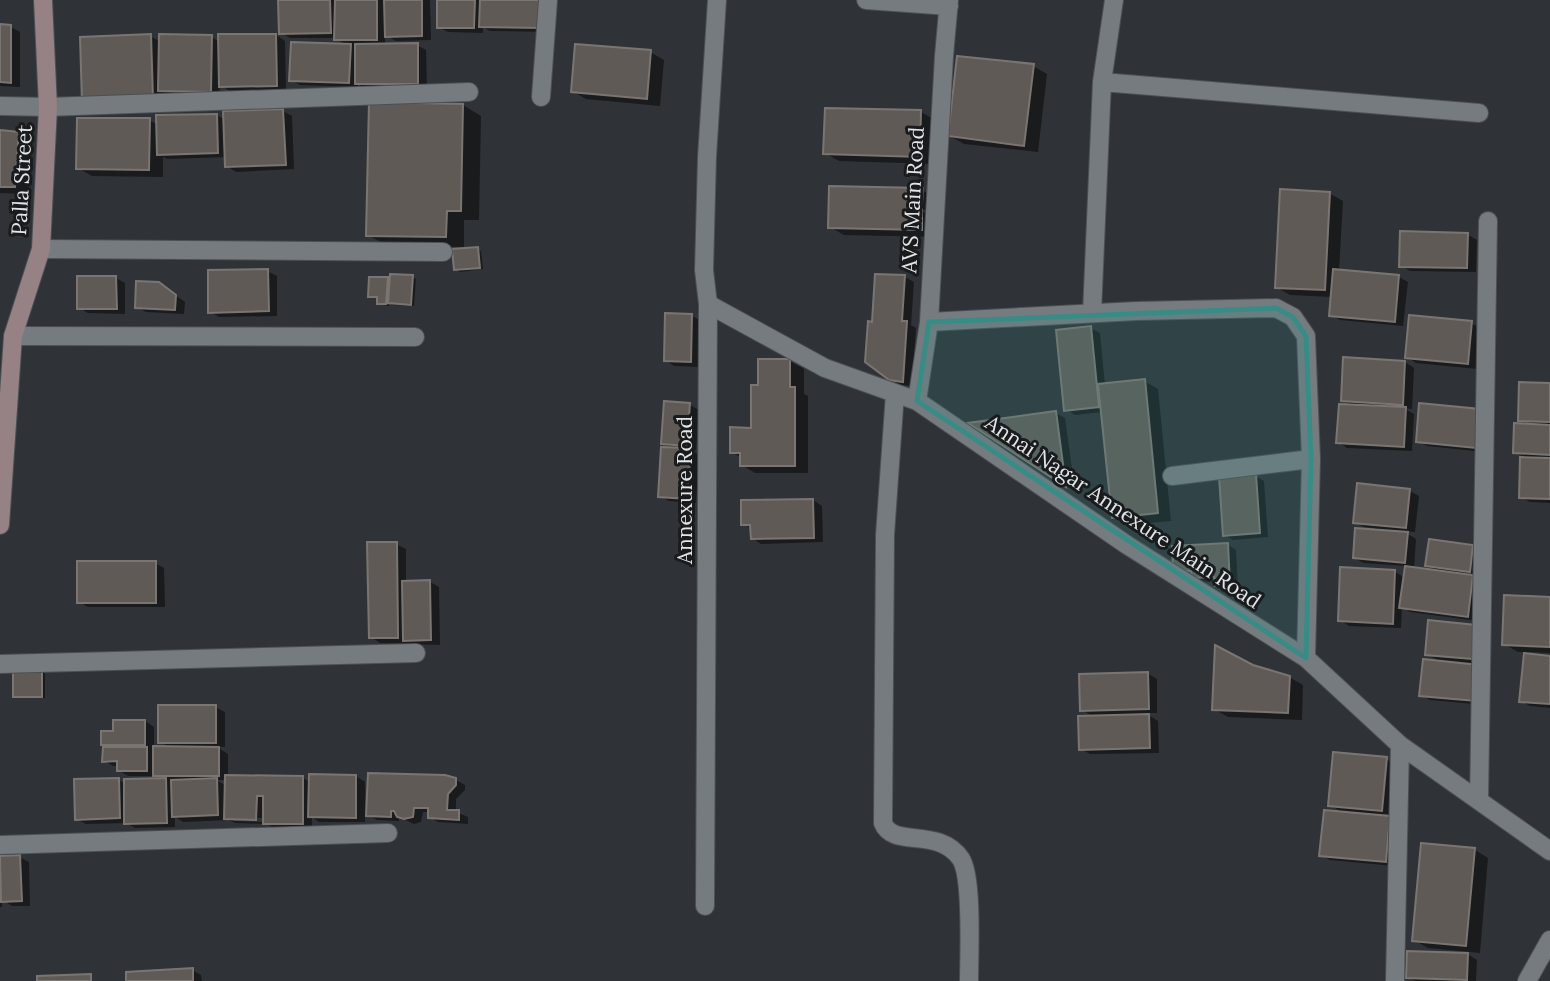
<svg xmlns="http://www.w3.org/2000/svg" width="1550" height="981" font-family="Lora,serif">
<style>
.shadow{fill:#0007;fill-rule:evenodd}
.building{fill:#605a56;stroke:#7b7571;stroke-width:2}
.lines{fill:none;stroke-linecap:round;stroke-linejoin:round}
.street-casing{stroke:#4c5053;stroke-width:20}
.secondary-casing{stroke:#4c5053;stroke-width:20}
.street{stroke:#767b80;stroke-width:18}
.secondary{stroke:#968184;stroke-width:18}
.marked{fill:#398c86;fill-opacity:0.2;stroke:#398c86;stroke-width:5;stroke-linejoin:round}
.labels{text-anchor:middle;stroke-width:6;stroke-linejoin:round;paint-order:stroke}
.street-label{font-size:21px;fill:#e2e5e8;stroke:#191b1d}
</style>
<rect width="100%" height="100%" fill="#2f3337"/>
<path class="shadow" d="M280,0H430L431,40L396,41L385,35V45H417L426,50L427,88L366,89L358,84V87L300,85L291,80L347,46L336,38H290L281,33Z
M439,0H550V32L490,31L483,27V33L448,32L438,27Z
M0,25L11,27L20,32V87L0,86Z
M276,35L285,41L286,91H230L220,85L219,96L166,93V106L98,109L150,36L161,42L211,37L220,42Z
M650,52L664,60L660,106L586,99L572,91Z
M1033,66L1047,74L1038,152L964,144L950,136Z
M463,105L481,116L479,220H464V247L386,245L368,235Z
M283,111L292,116L294,169L236,172L227,166L226,157L168,159L163,157V177L92,176L78,168L149,120L158,125L217,115L225,120Z
M921,112L935,120L934,164L839,161L825,153Z
M0,132L18,133L32,141L28,194L0,193Z
M922,190L936,198V210H920L936,219L935,237L844,235L830,227Z
M1329,193L1343,201L1339,271L1399,277L1408,282L1403,326L1340,320L1331,315L1332,297L1290,295L1276,287Z
M1468,235L1477,240L1476,272L1410,271L1401,266Z
M477,249L481,251L483,269L460,272L456,269Z
M267,271L277,276V316L219,317L210,312Z
M412,277L416,279L414,306L394,305L389,302V306L383,305L378,303L379,298L370,296V279Z
M905,277L914,282L911,325L916,328L912,386L900,385L890,379L874,323Z
M116,278L125,283V314L88,313L79,308Z
M168,290L185,302L184,314L146,312L137,307Z
M692,316L701,321L699,367L674,366L665,360Z
M1471,323L1480,328L1477,369L1416,363L1407,357Z
M1090,328L1100,333L1105,385L1144,381L1158,389L1171,521L1127,525L1113,517L1103,412L1075,415L1066,409Z
M790,361L804,369V394L808,396V473H755L742,465V458L731,452L752,429L759,387Z
M1405,362L1414,368L1412,409L1404,408L1414,414L1412,451L1347,448L1338,442L1353,406L1343,400Z
M1550,385V503L1530,502L1520,497L1527,459L1515,452L1530,426L1519,420Z
M690,405L699,410L696,450L690,449L699,455L696,503L669,501L660,496L673,449L663,443Z
M1421,405L1484,452L1427,446L1418,441Z
M1056,413L1065,418L1075,490L973,424Z
M1255,476L1264,481L1268,537L1233,540L1224,535Z
M1359,485L1410,491L1419,496L1415,532L1403,531L1416,539L1414,569L1440,572L1427,565L1472,546L1482,552L1479,576L1469,574L1481,582L1477,621L1410,612L1402,607L1401,628L1349,626L1340,620L1394,571L1405,578L1407,566L1364,563L1354,558L1375,528L1364,527L1355,522Z
M813,500L822,506L823,542L761,544L752,538V529L743,524Z
M396,544L406,549V583L430,582L439,587L440,645L380,643L371,637Z
M1227,544L1236,550L1238,590L1226,591L1217,585V581L1202,582L1175,571Z
M155,563L164,568L165,607H88L79,602Z
M1550,598V653L1529,652V655L1550,657V708L1530,706L1521,701L1526,652H1518L1504,644Z
M1475,626L1481,663L1472,662L1488,672L1485,705L1430,700L1421,695L1443,663L1427,654Z
M1252,666L1289,677L1303,685L1302,720L1228,717L1214,709Z
M41,669L45,672V698H19L15,696Z
M1147,673L1157,679V713H1145L1158,721L1159,753L1090,754L1081,749L1094,717L1082,710Z
M215,707L225,712V747H217L228,754V776L303,778L310,782L356,776L365,782V822H319L312,817V828H274L267,824L235,823L229,820L183,822L175,817V827L135,828L126,823L86,824L76,819L119,780L125,784L164,780L156,776H128L118,770L119,766H113L104,761L111,749L103,744L115,733L145,721L154,727V748H171L160,742ZM216,780H226V786L223,784ZM233,817L265,818V822L233,821Z
M1386,759L1395,764L1391,815L1383,814L1398,823L1394,866L1330,860L1321,855L1345,814L1330,805Z
M456,780L465,785V790L456,799V812L468,817V824L438,822L429,817V812H423L421,822L414,824L399,817V821L377,820L368,815Z
M1475,850L1488,858L1480,953L1428,948L1414,940Z
M19,857L29,862L30,906H12L2,900V907H0V864Z
M1464,952L1477,960L1476,981H1415L1407,977L1463,954Z
M192,970L201,975L202,981H128Z"/>
<path class="building" d="M278,0H330L331,33L279,34Z
M335,0H377V40H334Z
M384,0H422V36L385,37Z
M437,0H475L474,28H437Z
M480,0H542L541,28L479,27Z
M0,24L11,25V83L0,82Z
M151,34L153,99L82,102L80,37Z
M159,34L212,35L211,92L158,91Z
M218,34H276L277,86L219,87Z
M291,42L351,44L349,83L289,81Z
M418,43V84H355V44Z
M575,44L651,50L647,99L571,92Z
M957,56L1034,64L1024,146L948,136Z
M369,102L463,104L461,211H447L446,237L366,236Z
M825,108L921,110L920,157L823,154Z
M283,109L286,165L225,167L223,111Z
M217,114L218,153L157,155L156,115Z
M77,118H150L149,170L76,169Z
M0,130L19,132L15,187H0Z
M829,186L923,188L922,203H911V209H922V230L828,228Z
M1280,189L1330,192L1325,290L1275,288Z
M1400,231L1468,233L1467,268L1399,267Z
M478,247L480,268L454,270L452,249Z
M268,269L269,311L208,313V270Z
M1333,269L1399,275L1395,322L1329,316Z
M390,274L413,275L411,305L388,303Z
M875,274L905,275L902,321H907L903,382L889,380L865,362L868,321L872,322Z
M77,276H116L117,309H77Z
M369,277H388L386,304H377V297H368Z
M136,281L159,282L176,295L175,310L135,308Z
M665,313L692,314L691,362L664,361Z
M1409,315L1472,321L1468,364L1405,358Z
M1091,326L1099,407L1064,411L1056,330Z
M1343,357L1405,361L1403,405L1341,401Z
M758,359H790V387H795V466H740V453H730V427L751,428V385H758Z
M1145,379L1158,513L1112,518L1098,384Z
M1519,382L1550,383V422L1518,421Z
M664,401L690,403L687,446L661,444Z
M1419,403L1480,409L1476,448L1416,442Z
M1339,404L1406,407L1404,447L1336,443Z
M1056,411L1066,487L968,423Z
M1514,423L1550,425V455L1513,453Z
M661,447L691,448L687,499L658,497Z
M1520,457L1550,458V499L1519,498Z
M1256,474L1260,533L1223,536L1219,476Z
M1357,483L1410,489L1406,528L1353,523Z
M813,499L814,538L751,539L750,525H741V500Z
M1355,528L1408,532L1405,563L1353,558Z
M1429,539L1473,545L1470,572L1425,566Z
M367,542H397L398,638H369Z
M1228,543L1230,586H1215L1214,577L1192,578L1191,571L1173,572L1172,546Z
M77,561H156V603H77Z
M1405,566L1473,575L1468,617L1399,608Z
M1340,567L1395,570L1393,624L1338,621Z
M430,580L431,640L403,641L402,581Z
M1504,595L1550,597V647L1502,645Z
M1428,620L1476,625L1472,659L1425,655Z
M1215,645L1253,665L1290,676L1288,713L1212,710Z
M1524,653L1550,656V704L1519,702Z
M1423,659L1479,665L1476,701L1419,696Z
M13,667L42,668V697H13Z
M1148,672L1149,709L1080,711L1079,674Z
M158,705H216V743H158Z
M1149,714L1150,748L1079,750L1078,716Z
M113,720H145V745H101V731H113Z
M153,746L219,747V776H153Z
M103,747H147V771H117V761L102,762Z
M1333,752L1387,757L1382,811L1328,806Z
M368,773L445,775L456,778V785L448,794L447,810H459V820L428,818V808H414L413,817L404,819L397,817L394,811H391V817L366,816Z
M309,774L356,775V818L308,817Z
M225,775L303,776V824H263V796H257L256,820L224,819Z
M119,778L120,818L75,820L74,779Z
M166,778L167,823L124,824V779Z
M217,778L218,815L172,817L171,780Z
M1324,810L1390,816L1386,862L1319,856Z
M1421,843L1475,848L1466,946L1412,941Z
M20,855L22,901L1,902L0,856Z
M1407,951L1468,953L1467,980L1406,978Z
M193,968V981H126V972Z
M91,974V981H37V976Z"/>
<g class="lines">
<g class="street-casing">
<path id="street" d="M866,0L949,6
M1114,0L1102,82L1479,113
M541,97L548,0
M0,106L48,107L469,92
M41,249L443,252
M708,304L704,270L707,157L717,0
M1092,313L1102,82
M929,322L1136,311L1276,308L1293,317L1306,336L1311,459L1306,658
M13,336L415,337
M895,393L885,535L883,823C893,849 939,826 961,859C973,878 969,955 969,981
M917,401L929,322L944,56L949,0
M1172,476L1311,459
M0,664L416,653
M1479,801L1488,221
M0,845L388,833
M705,906L708,304L825,368L917,401L1127,545L1306,658L1400,745L1550,851
M1395,981L1400,745
M1527,981L1550,940"/>
</g>
<g class="secondary-casing">
<path id="secondary" d="M0,525L13,336L41,249L48,107L43,0"/>
</g>
<use href="#street" class="street"/>
<use href="#secondary" class="secondary"/>
</g>
<path class="marked" d="M1276,308L1293,317L1306,336L1311,459L1306,658L917,401L929,322Z"/>
<g class="labels">
<g class="street-label">
<text transform="translate(22 180) rotate(-87)" y="7">Palla Street</text>
<text transform="translate(913 200) rotate(-87)" y="7">AVS Main Road</text>
<text transform="translate(685 490) rotate(-90)" y="7">Annexure Road</text>
<text transform="translate(1123 512) rotate(34)" y="7">Annai Nagar Annexure Main Road</text>
</g>
</g>
</svg>
